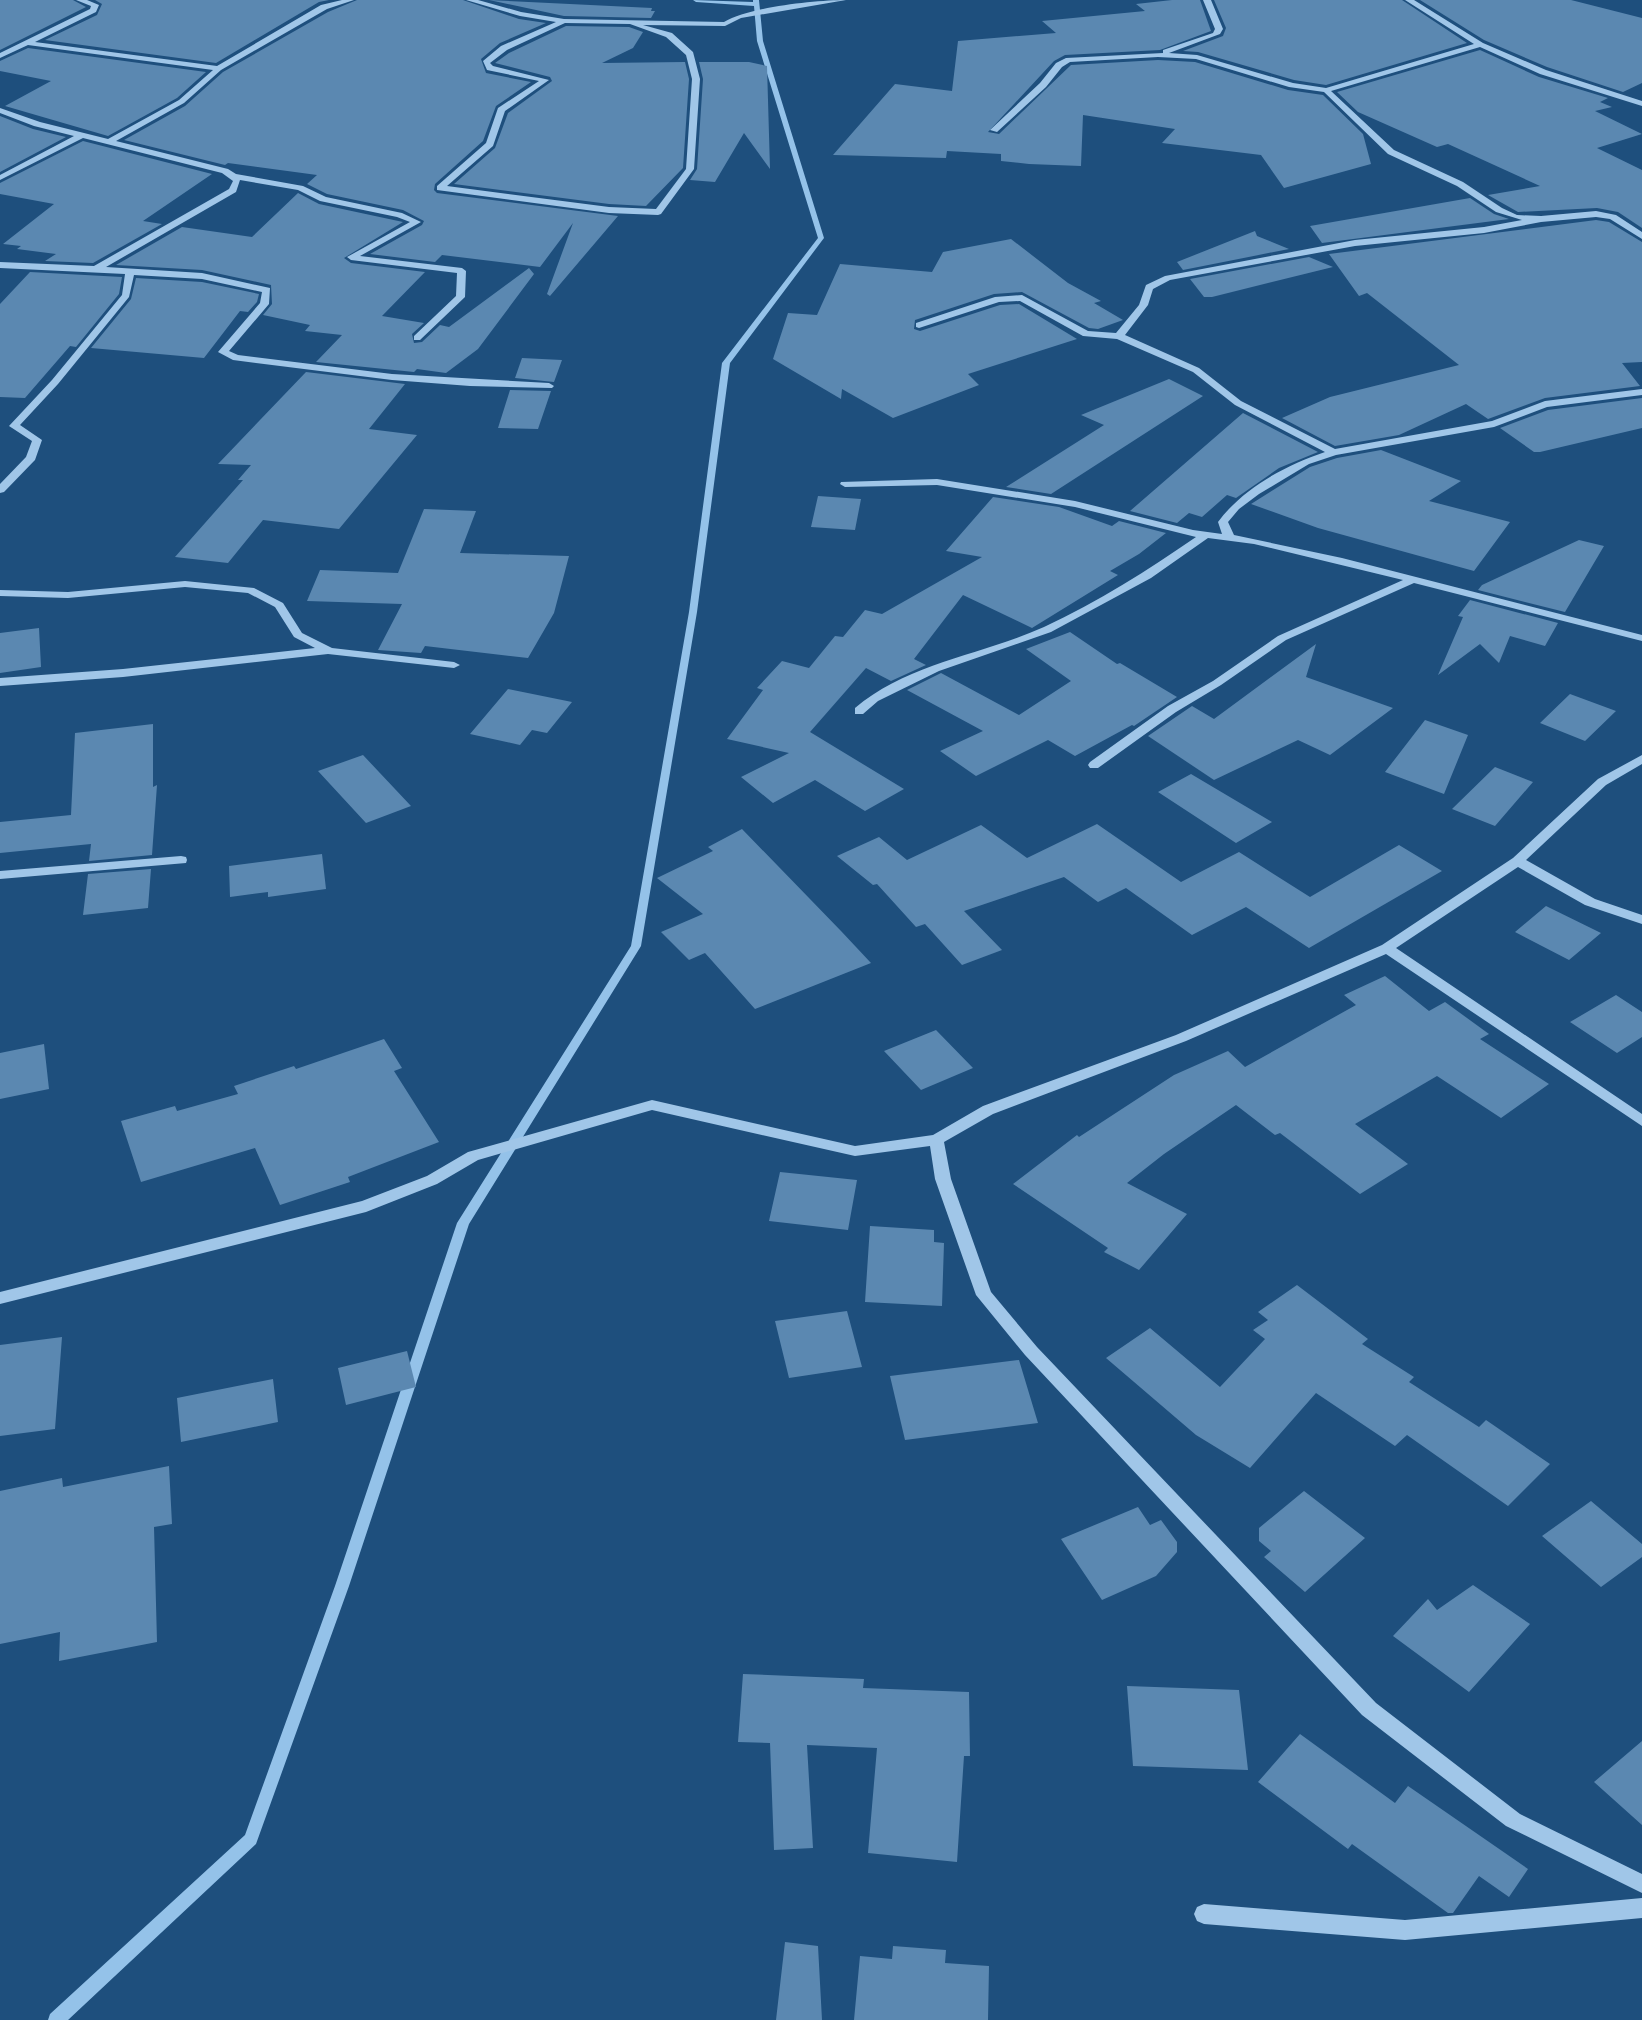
<svg xmlns="http://www.w3.org/2000/svg" width="1642" height="2020" font-family="Manrope,sans-serif">
<style>
.lines{fill:none;stroke-linecap:round;stroke-linejoin:round}
.stream{fill:#94c2e9;fill-rule:evenodd}
.building{fill:#5b88b1}
.minor{fill:#a0c6e8;fill-rule:evenodd}
</style>
<rect width="100%" height="100%" fill="#1e4f7d"/>
<g class="lines">
<path class="stream" d="M693,0L753,2V0H759L763,41L824,238L730,363L697,612L641,946L469,1224L349,1586L256,1844L68,2020H48L50,2014L245,1835L335,1586L457,1223L631,946L689,612L722,363L818,238L757,41L754,6L696,2Z"/>
</g>
<path class="building" d="M0,0H73L86,7L0,50Z
M95,0H329L319,2L216,63L45,40L97,15L102,4Z
M357,0H463L519,19L546,23L500,43L481,59L486,73L531,82L496,106L483,141L435,184L434,190L437,193L618,216L550,296L547,294L573,223L540,267L442,255L435,262L370,254L422,225L424,221L403,210L327,194L307,184L317,175L228,163L225,165L124,140L185,106L223,72L328,12Z
M489,0L652,8L651,11H655L651,18L564,16Z
M1172,0H1200L1211,31L1160,50L1065,55L1054,61L988,132L999,134L1071,65L1158,60L1195,62L1288,90L1323,95L1363,134L1371,164L1284,188L1261,155L1162,143L1175,129L1083,115L1081,166L1029,164L1001,161V154L947,151L946,158L833,155L895,84L952,91L958,41L1056,33L1042,21L1145,11L1136,4Z
M1214,0H1402L1467,43L1326,85L1294,80L1198,52L1183,51L1223,36L1226,28Z
M1420,0H1571L1642,18V83L1623,92L1547,67L1484,40Z
M566,26L629,27L643,32L633,48L602,63L685,62L689,79L683,168L646,206L609,204L454,184L495,148L508,113L552,81L550,77L495,63L509,53Z
M28,48L206,72L177,98L108,136L5,106L51,81L0,71V61Z
M1480,50L1539,77L1608,98L1600,102L1612,107L1595,111L1642,134L1597,148L1642,170V228L1618,212L1597,208L1518,212L1488,195L1540,186L1448,144L1437,147L1358,112L1337,92Z
M699,62H749L767,66L770,169L744,133L715,182L690,180L697,169L703,79Z
M0,116L33,129L66,137L0,172Z
M83,141L212,174L143,221L162,224L93,263L45,261L56,254L17,249L21,246L3,244L54,204L0,194V183Z
M298,193L319,204L403,222L344,258L351,263L425,272L382,316L424,323L412,334L414,343L422,342L440,325L449,327L529,268L534,274L478,349L446,373L417,369L414,372L316,362L342,335L305,331L310,325L263,315L272,304L271,285L202,270L116,265L182,227L252,237Z
M1470,198L1494,214L1509,219L1322,243L1310,226Z
M1596,220L1609,222L1642,242V362L1622,363L1640,386L1545,398L1488,419L1466,404L1399,435L1335,446L1282,418L1330,397L1459,365L1367,293L1359,296L1329,254Z
M1255,231L1257,236L1289,249L1183,270L1177,262Z
M1011,239L1068,283L1101,301L1094,303L1123,320L1098,329L1089,328L1022,292L994,294L915,320L914,329L920,331L1000,305L1019,304L1077,339L968,374L979,385L893,418L842,389L841,399L773,359L788,313L817,315L840,264L932,272L943,252Z
M1309,257L1333,267L1212,297H1204L1190,279Z
M30,272L122,277L119,294L76,347L70,346L25,398L0,397V304Z
M136,278L202,282L259,294L257,302L248,312L240,311L204,358L91,348L131,299Z
M522,358L562,360L554,382L515,378Z
M306,372L405,384L369,429L417,435L339,529L263,520L228,563L175,557L243,480H238L251,465L218,464Z
M1169,379L1203,396L1051,494L1006,487L1104,425L1081,415Z
M510,390L551,391L538,429L498,428Z
M1642,398V428L1540,452H1534L1500,428L1548,410Z
M1243,413L1318,452L1279,468L1236,498L1227,495L1202,517L1189,513L1177,523L1130,511Z
M1381,450L1461,481L1429,501L1510,522L1474,571L1318,528L1251,504L1310,467L1337,458Z
M818,496L861,499L855,530L811,527Z
M993,497L1059,507L1112,526L1119,521L1166,533L1139,554L1110,571L1118,575L1032,628L963,595L914,659L926,665L891,681L866,668L810,732L904,789L865,811L815,780L773,803L741,777L789,753L727,739L763,690L757,688L782,661L809,668L835,636L843,637L865,610L882,614L982,557L946,551Z
M424,509L476,511L460,553L569,556L554,613L528,658L425,646L421,653L378,650L402,604L307,601L320,570L398,573Z
M1579,540L1604,546L1565,612L1478,590L1482,585Z
M1470,600L1558,623L1545,646L1510,636L1499,663L1480,644L1438,675L1463,617L1458,616Z
M39,628L41,667L0,673V633Z
M1070,632L1117,664L1120,663L1177,697L1134,726L1132,725L1075,756L1048,740L976,776L940,751L983,731L907,690L941,673L1019,715L1071,681L1026,649Z
M1316,644L1306,677L1393,708L1330,755L1298,740L1214,780L1148,736L1192,706L1214,719Z
M508,689L572,702L547,733L532,730L520,745L470,734Z
M1570,694L1616,711L1585,741L1540,723Z
M1425,720L1468,735L1444,794L1385,772Z
M153,724V787L157,785L152,855L89,861L91,844L0,853V822L71,815L75,733Z
M363,755L411,806L366,823L318,771Z
M1495,767L1533,782L1495,826L1452,809Z
M1191,774L1272,822L1236,843L1158,792Z
M1097,824L1181,882L1239,852L1310,897L1399,845L1442,871L1309,948L1246,907L1192,935L1126,888L1098,902L1064,877L964,911L1002,950L962,965L925,924L916,927L877,884L873,885L837,856L879,837L907,860L981,825L1027,858Z
M742,829L841,931L871,963L755,1009L705,953L689,960L661,932L703,914L657,878L713,851L708,847Z
M322,854L326,889L268,897V892L230,897L229,866Z
M151,869L148,908L83,915L88,874Z
M1546,906L1601,933L1569,960L1515,932Z
M1385,976L1429,1011L1445,1002L1489,1034L1480,1039L1549,1084L1501,1118L1437,1076L1355,1124L1408,1164L1360,1194L1280,1133L1275,1135L1236,1105L1164,1154L1127,1183L1187,1214L1139,1270L1104,1252L1108,1248L1013,1184L1077,1135L1079,1137L1174,1075L1228,1051L1245,1067L1356,1005L1344,995Z
M1616,995L1642,1012V1037L1617,1053L1570,1022Z
M936,1030L973,1068L921,1090L884,1051Z
M384,1039L402,1068L394,1071L439,1142L348,1177L350,1182L280,1205L255,1148L141,1182L121,1121L175,1106L177,1111L238,1094L234,1086L294,1066L296,1069Z
M44,1044L49,1089L0,1099V1053Z
M780,1172L857,1180L848,1230L769,1221Z
M870,1226L934,1230V1242L944,1243L942,1306L865,1302Z
M1297,1285L1368,1339L1362,1344L1414,1377L1409,1382L1479,1427L1486,1420L1550,1464L1508,1506L1407,1435L1395,1446L1316,1393L1250,1468L1196,1435L1106,1358L1150,1328L1220,1387L1265,1339L1253,1330L1268,1320L1258,1312Z
M847,1311L862,1367L789,1378L775,1321Z
M62,1337L55,1429L0,1436V1345Z
M407,1351L416,1387L346,1405L338,1368Z
M1019,1360L1038,1423L905,1440L890,1376Z
M273,1379L278,1422L181,1442L177,1398Z
M169,1466L172,1524L154,1527L157,1642L59,1661L60,1632L0,1644V1491L62,1478L63,1487Z
M1304,1491L1365,1538L1305,1592L1264,1557L1271,1551L1259,1541V1528Z
M1591,1501L1642,1544V1557L1601,1587L1542,1536Z
M1138,1507L1150,1525L1161,1520L1177,1542V1552L1156,1576L1102,1600L1061,1539Z
M1473,1585L1530,1624L1469,1692L1393,1636L1428,1599L1437,1610Z
M743,1674L864,1679L863,1688L969,1692L970,1756H964L957,1862L868,1853L877,1748L807,1745L813,1848L774,1850L770,1743L738,1742Z
M1127,1686L1239,1690L1248,1770L1133,1766Z
M1300,1734L1395,1803L1408,1786L1528,1869L1509,1897L1479,1876L1453,1913H1448L1352,1844L1348,1849L1258,1782Z
M1642,1741V1825L1594,1782Z
M785,1942L818,1946L822,2020H776Z
M893,1946L946,1950L945,1963L989,1966L988,2020H854L860,1956L892,1959Z"/>
<g class="lines">
<path class="minor" d="M76,0H87L99,5L96,12L35,42L217,66L321,5L342,0H354L327,9L221,70L184,103L116,141L228,169L236,174L303,186L326,197L402,213L421,222L360,256L462,268L466,271L465,297L420,340H414V336L456,296L457,273L351,260L347,257L410,222L397,217L320,201L298,190L240,180L236,192L106,267L202,273L270,288L269,304L229,351L238,355L392,374L549,383L554,386L552,388L470,386L392,380L233,360L218,352L260,303L262,292L202,279L134,275L129,297L58,384L20,425L42,440L35,460L4,492L0,493V484L26,457L32,441L9,426L52,380L122,295L125,274L0,268V262L94,266L229,189L233,181L222,173L83,138L0,180V175L74,136L34,126L0,113V108L40,122L108,139L179,100L213,70L28,45L0,58V53L90,9L91,6Z
M466,0H478L521,12L564,19L724,22C750,7 815,0 846,0L741,18L725,26L643,25L672,33L693,52L700,79L694,169L661,214L658,215L609,213L437,190V186L486,143L498,108L539,81L487,70L483,61L501,46L556,22L520,16ZM565,23L630,24L666,37L686,55L692,79L686,169L656,209L609,207L447,186L493,146L505,111L549,80L493,66L490,63L507,50Z
M1203,0H1211L1223,29L1220,34L1169,53L1197,55L1293,83L1326,88L1474,44L1405,0H1414L1483,43L1546,70L1642,101V106L1540,74L1480,47L1331,91L1394,150L1463,182L1502,208L1517,215L1541,216L1596,211L1616,215L1642,232V239L1610,219L1596,217L1541,222L1484,233L1355,246L1170,280L1153,289L1148,305L1125,335L1199,368L1241,401L1335,449L1492,421L1545,401L1642,389V395L1547,407L1494,427L1336,455L1309,464L1259,494L1239,509L1228,522L1234,535L1342,558L1642,635V641L1414,583L1286,640L1221,685L1176,712L1098,768H1090L1088,765L1090,762L1168,706L1213,681L1278,636L1403,580L1254,544L1208,538L1151,578L1051,632L939,671L878,701L863,714H855V708C908,663 982,655 1044,627C1098,602 1148,570 1196,537L1075,507L937,485L845,487L840,484L841,482L937,479L1075,501L1193,530L1222,534L1218,522C1243,488 1286,465 1325,452L1235,405L1193,372L1117,339L1083,336L1020,301L999,302L919,328L916,327V323L995,297L1022,295L1088,331L1116,333L1139,305L1146,285L1165,276L1355,240L1484,227L1522,220L1496,212L1457,186L1388,154L1324,92L1289,87L1196,59L1158,57L1070,62L1062,67L1046,87L997,132L990,130L1040,83L1056,63L1066,58L1163,53V50L1213,33L1215,29Z
M185,581L254,588L283,603L302,633L332,648L454,662L460,665L454,668L328,654L123,677L0,686V678L123,669L315,648L294,637L275,607L248,593L185,587L68,598L0,596V590L68,592Z
M1642,755V764L1606,785L1526,860L1595,899L1642,915V924L1585,905L1518,867L1396,948L1642,1114V1126L1386,954L1186,1041L993,1114L944,1142L951,1179L991,1292L1037,1347L1376,1703L1520,1814L1642,1874V1893L1506,1826L1362,1715L1025,1355L976,1295L935,1179L930,1146L855,1156L652,1110L478,1160L437,1184L366,1212L0,1304V1292L362,1201L427,1176L468,1152L652,1100L855,1146L933,1135L983,1106L1176,1035L1382,945L1513,858L1598,779Z
M181,856L186,857L187,860L186,863L0,879V871Z
M1642,1898V1918L1405,1940L1204,1924L1197,1921L1194,1914L1197,1907L1204,1904L1405,1920Z"/>
</g>
</svg>
